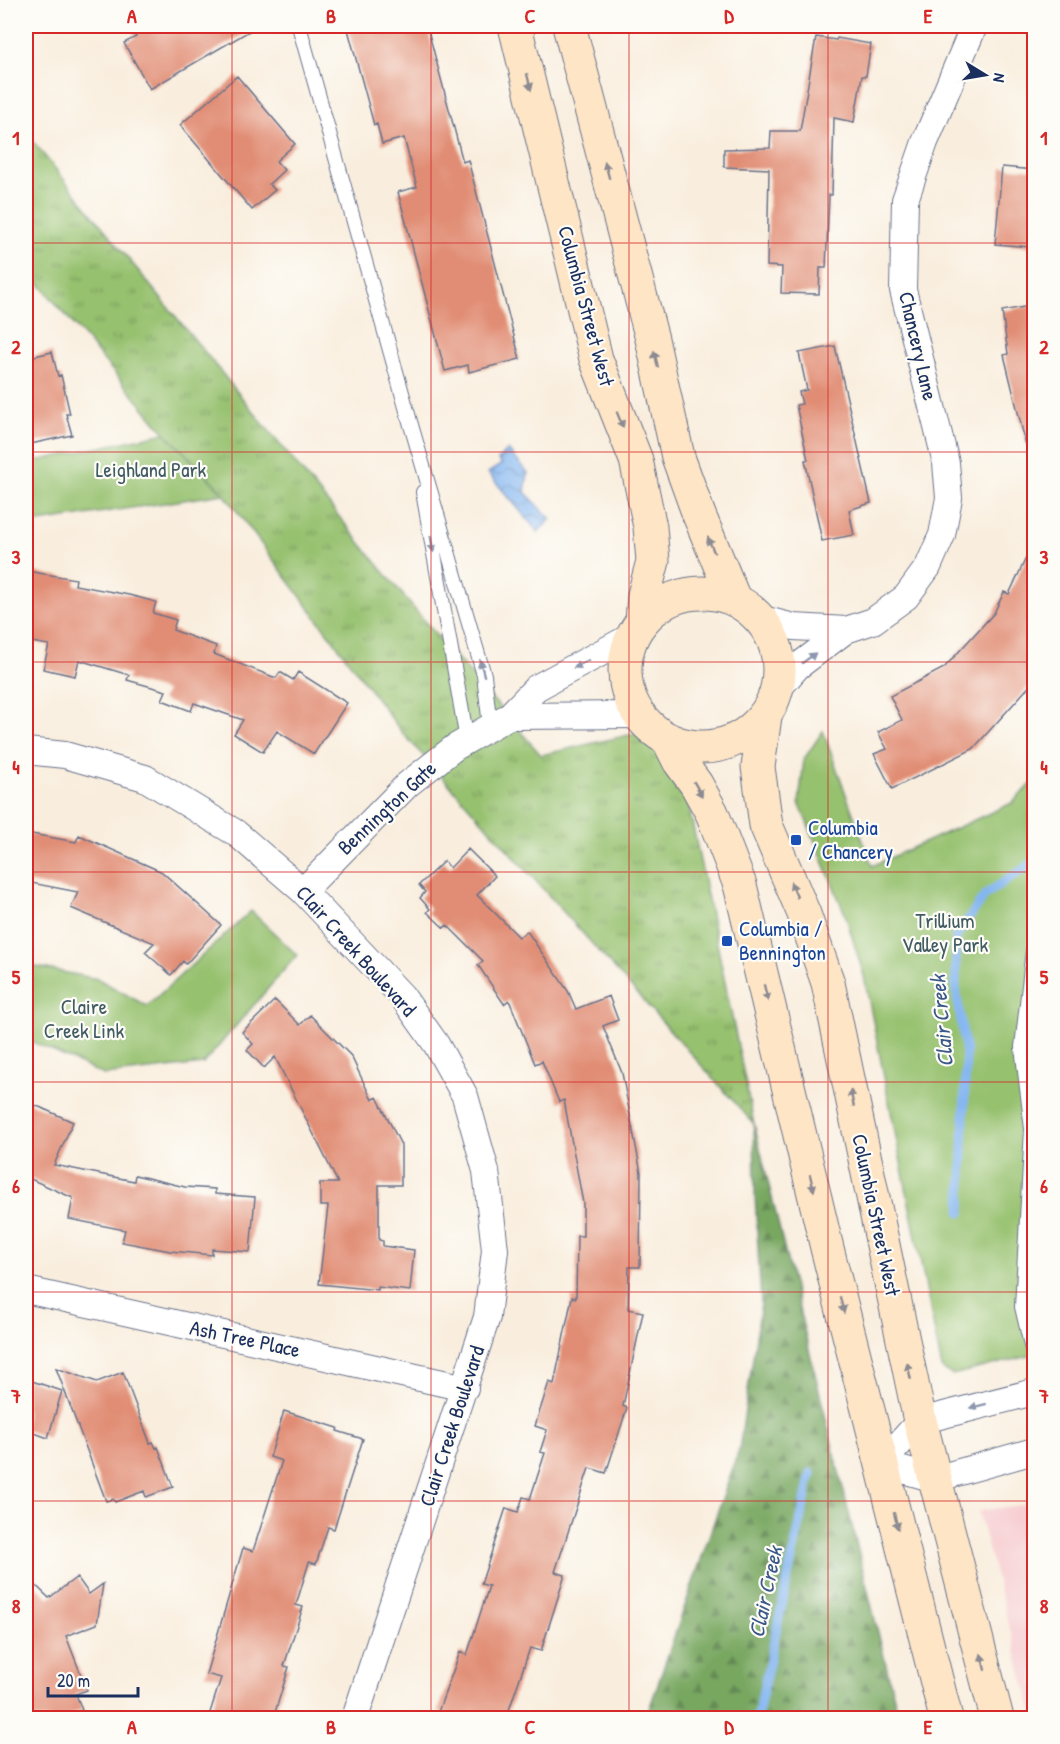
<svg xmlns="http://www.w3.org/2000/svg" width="1060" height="1744" font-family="'Patrick Hand',sans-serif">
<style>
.built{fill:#f7cfd3}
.grass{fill:url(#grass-tufts);stroke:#587866;stroke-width:1.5}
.forest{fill:url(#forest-firs);stroke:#4a6b60;stroke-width:1.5}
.green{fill:#96c16e;stroke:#587866;stroke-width:1.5}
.water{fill:url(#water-waves);stroke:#5072a8;stroke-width:1.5}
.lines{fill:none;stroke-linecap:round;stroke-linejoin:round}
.stream{stroke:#84b6f1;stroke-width:9}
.building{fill:#e18d75}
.lane-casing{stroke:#69728b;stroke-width:16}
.street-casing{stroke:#69728b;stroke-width:28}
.secondary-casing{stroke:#69728b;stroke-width:35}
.lane{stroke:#fff;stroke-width:14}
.street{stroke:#fff;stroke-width:26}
.secondary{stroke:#fee5c5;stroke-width:33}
.oneway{fill:#8c8a92}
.oneway2{fill:#8d97ae}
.grid{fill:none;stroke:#d62828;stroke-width:1.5;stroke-opacity:0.55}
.transit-dot{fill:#1a4fb4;stroke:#fdfcf7;stroke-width:2}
.labels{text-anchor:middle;stroke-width:4.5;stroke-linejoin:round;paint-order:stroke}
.street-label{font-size:21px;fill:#1b2f5e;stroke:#fdfcf7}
.park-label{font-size:21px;fill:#405b63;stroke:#fdfcf7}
.transit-label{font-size:21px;fill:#164399;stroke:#fdfcf7;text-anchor:start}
.water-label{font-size:22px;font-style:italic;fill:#3a588a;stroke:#fdfcf7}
.neatline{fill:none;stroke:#d62828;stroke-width:2}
.grid-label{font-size:20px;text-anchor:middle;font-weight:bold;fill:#d62828}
</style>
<defs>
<pattern id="grass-tufts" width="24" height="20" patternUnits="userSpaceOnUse" patternTransform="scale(1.5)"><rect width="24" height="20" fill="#96c16e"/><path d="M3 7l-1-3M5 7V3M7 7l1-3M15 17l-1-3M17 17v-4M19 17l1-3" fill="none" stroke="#7a9d5e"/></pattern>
<pattern id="forest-firs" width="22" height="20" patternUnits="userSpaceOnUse" patternTransform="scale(1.5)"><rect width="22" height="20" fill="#78a761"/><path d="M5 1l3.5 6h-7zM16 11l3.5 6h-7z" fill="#628853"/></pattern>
<pattern id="water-waves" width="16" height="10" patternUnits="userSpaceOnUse" patternTransform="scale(1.5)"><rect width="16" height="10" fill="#84b6f1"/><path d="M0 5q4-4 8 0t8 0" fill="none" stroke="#6b94c6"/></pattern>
</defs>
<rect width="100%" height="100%" fill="#fdfcf7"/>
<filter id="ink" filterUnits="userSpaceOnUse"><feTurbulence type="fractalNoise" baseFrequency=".0167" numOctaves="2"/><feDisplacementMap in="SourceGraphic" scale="12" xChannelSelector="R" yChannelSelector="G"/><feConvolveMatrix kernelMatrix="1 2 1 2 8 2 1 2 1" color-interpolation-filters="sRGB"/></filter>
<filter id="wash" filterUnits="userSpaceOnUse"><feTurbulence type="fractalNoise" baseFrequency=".008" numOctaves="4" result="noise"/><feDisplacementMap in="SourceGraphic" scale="24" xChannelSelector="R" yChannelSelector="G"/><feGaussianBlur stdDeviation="1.35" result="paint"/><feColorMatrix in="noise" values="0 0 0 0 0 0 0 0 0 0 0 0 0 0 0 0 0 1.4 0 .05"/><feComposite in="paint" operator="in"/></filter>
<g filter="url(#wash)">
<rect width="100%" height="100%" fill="#f9eede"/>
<path class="built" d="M1034,1503V1718L978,1511Z"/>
<path class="grass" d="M26,133L416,611L541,755L642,732L680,763L754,1124L401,731L224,494L165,433L26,268Z"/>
<path class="forest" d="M754,1124L899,1718H646L739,1450L761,1304L755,1195Z"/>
<path class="green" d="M165,433L224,494L26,524V463Z
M823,731L872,866L1012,803L1034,781V1355L952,1375L942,1369L864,976L845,914L799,803L804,759Z
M251,911L297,955L203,1064L104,1075L26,1039V965L98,979L147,1006Z"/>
<path class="water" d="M508,450L528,473L525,492L551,519L538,532L488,473L502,464L498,460Z"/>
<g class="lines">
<path class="stream" d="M961,1213L966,1053L956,990V936L986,894L1034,862
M757,1718L811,1473"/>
</g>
<g id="blocks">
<path class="building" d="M129,26H258L150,89L124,43L136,37Z
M347,26H427L463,162L468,160L520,359L469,372L468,365L445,371L398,192L417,187L404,138L382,144L377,124L374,125Z
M816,37L836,40L837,38L871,44L866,76H862L854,122L834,118L832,195H829L826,268H820L819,294L781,293L782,267L767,266L769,169L724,167V149L770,148L771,131H800Z
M237,76L295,144L276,161L284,170L269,184L275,190L252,210L180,125Z
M1002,167L1035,170V239H1032L1031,247L995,244Z
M1035,305V444L1026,445L1004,355L1008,354L1002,311Z
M835,346L871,503L849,510L854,535L822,541L805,460H808L796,405L802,404L799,392L807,390L799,353Z
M52,352L58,376L61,375L70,414H66L72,435L26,445V358Z
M1035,539V680L973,749L892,789L874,754L887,749L878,732L902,720L890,696L944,668L994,613L1004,592L1009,594Z
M26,571L76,579L75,585L129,595L156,602L153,613L176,620L173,630L216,646L214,654L276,678L280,672L293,680L298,672L347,703L314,754L277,731L263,752L234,734L243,720L194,703L191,711L162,700L166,691L127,680L129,675L79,660L75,676L43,669L49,645L26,641Z
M26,833L76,842L79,835L162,872L221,925L186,964L183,961L171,975L145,952L154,943L71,908L78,892L26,882Z
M468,849L495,876L477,895L519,937L527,931L568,991L576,1009L609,996L618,1020L603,1026L622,1073L641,1173L640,1267H629L628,1309L643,1312L623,1406L627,1408L606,1473L589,1468L555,1572L565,1575L541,1651L530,1648L506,1719H460L438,1712L460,1652L467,1655L489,1586L481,1584L506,1508L518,1512L523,1497L530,1499L545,1453L540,1452L547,1430L535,1426L549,1382L554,1384L572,1297L576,1298L577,1236H583V1203L564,1100L559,1102L542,1061L535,1064L509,1000L504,1004L478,965L483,961L447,925L444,928L427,912L430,909L420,898L425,892L419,885L444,861L450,868Z
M275,1000L300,1025L310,1015L351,1056L372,1100L377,1097L401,1145V1185H379V1240L383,1241V1246L414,1250L410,1291L378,1287V1290L319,1284L328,1206H320V1183H338L275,1057L264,1068L247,1050L253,1044L242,1032Z
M26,1101L73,1122L54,1165L134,1181L135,1175L185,1187L215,1189V1194L255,1197L250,1252L212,1249V1255L170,1251L122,1242L125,1230L69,1219L73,1198L26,1177Z
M56,1368L97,1382L123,1372L150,1443L153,1442L156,1448L158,1447L173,1487L146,1497L144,1491L115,1502L113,1499L106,1501Z
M26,1379L62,1391L48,1438L26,1430Z
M284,1411L338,1428L337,1431L363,1439L334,1529L328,1527L316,1564L309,1562L296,1605L303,1607L284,1666L289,1667L273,1719H208L221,1678L206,1674L243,1548L253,1551L282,1461L270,1457Z
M26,1576L49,1598L77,1577L89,1594L103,1584L97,1624L66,1636L87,1690L76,1694L82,1710L60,1719H26Z"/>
</g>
</g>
<g filter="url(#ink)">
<use href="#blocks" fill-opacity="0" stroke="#69728b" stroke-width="1.5"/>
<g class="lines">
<g class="lane-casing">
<path id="lane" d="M299,26L411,425L484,675L490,726
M423,492L467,740
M1034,942L1022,1047L1032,1129L1022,1307L1034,1358"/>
</g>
<g class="street-casing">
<path id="street" d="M759,618L794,627L846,630
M777,690L797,667L846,630L873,621L906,597L928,567L942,535L949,498L946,463L903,290L905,200L925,142L974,26
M509,716L639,715
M26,751L65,755L145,778L236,833L303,891L402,996L436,1044L465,1096L486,1171L495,1250L487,1317L355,1718
M303,891L408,784L454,748L509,716L536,688L632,636
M26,1290L465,1388
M1034,1392L920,1421L881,1464L935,1479L1034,1451"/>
</g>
<g class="secondary-casing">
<path id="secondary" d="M515,26L596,359L636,460L650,527L653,561L644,595L642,621
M569,26L652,339L678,457L699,515L734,599
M625 670a77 77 0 1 1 154 0a77 77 0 1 1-154 0Z
M765,716L758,767L766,825L804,914L828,983L920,1421L997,1718
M668,739L679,761L696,784L712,813L740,885L827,1248L946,1718"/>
</g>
<use href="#lane" class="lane"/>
<use href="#street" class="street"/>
<use href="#secondary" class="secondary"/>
</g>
<defs><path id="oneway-solid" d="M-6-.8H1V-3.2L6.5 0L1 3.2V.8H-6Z" transform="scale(1.5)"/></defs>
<g class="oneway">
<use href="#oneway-solid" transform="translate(529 82) rotate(76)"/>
<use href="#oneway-solid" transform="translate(607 170) rotate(-105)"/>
<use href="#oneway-solid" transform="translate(656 359) rotate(-103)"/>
<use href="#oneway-solid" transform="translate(620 420) rotate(68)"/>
<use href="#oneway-solid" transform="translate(711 545) rotate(-113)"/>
<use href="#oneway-solid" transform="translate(698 789) rotate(60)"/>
<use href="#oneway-solid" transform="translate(794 890) rotate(-113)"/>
<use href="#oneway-solid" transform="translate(766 993) rotate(76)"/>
<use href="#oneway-solid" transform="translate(852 1098) rotate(-102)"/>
<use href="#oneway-solid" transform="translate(812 1183) rotate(76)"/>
<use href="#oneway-solid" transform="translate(842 1305) rotate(76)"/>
<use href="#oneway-solid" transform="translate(909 1371) rotate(-102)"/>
<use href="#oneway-solid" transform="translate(896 1521) rotate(76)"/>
<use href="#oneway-solid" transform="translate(983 1662) rotate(-104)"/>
</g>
<g class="oneway2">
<use href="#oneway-solid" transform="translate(432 544) rotate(80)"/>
<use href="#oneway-solid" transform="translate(809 658) rotate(-37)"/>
<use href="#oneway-solid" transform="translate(581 664) rotate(152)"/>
<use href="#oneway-solid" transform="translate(482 668) rotate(-105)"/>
<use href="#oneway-solid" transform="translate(978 1406) rotate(166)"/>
</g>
</g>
<path class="grid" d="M232,26V1718M431,26V1718M629,26V1718M828,26V1718M26,243H1034M26,452H1034M26,662H1034M26,872H1034M26,1082H1034M26,1292H1034M26,1501H1034"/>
<g class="transit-dot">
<rect x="790" y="834" width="12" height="12" rx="3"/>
<rect x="721" y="935" width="12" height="12" rx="3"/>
</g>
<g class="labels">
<g class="street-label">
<text transform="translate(586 306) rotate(75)" y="7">Columbia Street West</text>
<text transform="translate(918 346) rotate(77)" y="7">Chancery Lane</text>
<text transform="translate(387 808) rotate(-43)" y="7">Bennington Gate</text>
<text transform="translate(356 951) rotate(48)" y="7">Clair Creek Boulevard</text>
<text transform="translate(876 1215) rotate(78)" y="7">Columbia Street West</text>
<text transform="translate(245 1339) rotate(12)" y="7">Ash Tree Place</text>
<text transform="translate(452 1426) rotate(-72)" y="7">Clair Creek Boulevard</text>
</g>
<g class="park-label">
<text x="151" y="477">Leighland Park</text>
<text x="945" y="928">Trillium<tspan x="945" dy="24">Valley Park</tspan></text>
<text x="84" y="1014">Claire<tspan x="84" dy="24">Creek Link</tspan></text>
</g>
<g class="transit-label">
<text x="808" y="835">Columbia<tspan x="808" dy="24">/ Chancery</tspan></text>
<text x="739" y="936">Columbia /<tspan x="739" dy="24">Bennington</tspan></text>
</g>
<g class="water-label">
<text transform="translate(941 1021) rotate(-95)" y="8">Clair Creek</text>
<text transform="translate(765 1592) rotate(-78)" y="8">Clair Creek</text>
</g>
</g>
<rect width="1060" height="1744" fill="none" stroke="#fdfcf7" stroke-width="66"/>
<g transform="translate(985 75) rotate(101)" stroke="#fdfcf7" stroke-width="4.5" paint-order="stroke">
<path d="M0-4.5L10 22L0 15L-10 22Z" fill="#1b2f5e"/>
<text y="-9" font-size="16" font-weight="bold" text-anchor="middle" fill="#1b2f5e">N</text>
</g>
<path d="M48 1687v9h90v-9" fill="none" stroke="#1b2f5e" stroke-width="3"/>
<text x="57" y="1687" font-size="18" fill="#1b2f5e" stroke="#fdfcf7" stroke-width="4.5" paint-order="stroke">20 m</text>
<rect x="33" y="33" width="994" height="1678" class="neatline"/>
<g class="grid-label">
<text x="132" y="23">A</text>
<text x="331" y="23">B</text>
<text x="530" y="23">C</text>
<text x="729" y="23">D</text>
<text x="928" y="23">E</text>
<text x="16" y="145">1</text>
<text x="1044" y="145">1</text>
<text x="16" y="354">2</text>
<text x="1044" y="354">2</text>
<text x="16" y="564">3</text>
<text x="1044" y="564">3</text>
<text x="16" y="774">4</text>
<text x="1044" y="774">4</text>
<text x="16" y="984">5</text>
<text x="1044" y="984">5</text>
<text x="16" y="1193">6</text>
<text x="1044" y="1193">6</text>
<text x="16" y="1403">7</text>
<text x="1044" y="1403">7</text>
<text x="16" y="1613">8</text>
<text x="1044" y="1613">8</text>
<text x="132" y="1734">A</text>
<text x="331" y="1734">B</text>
<text x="530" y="1734">C</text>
<text x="729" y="1734">D</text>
<text x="928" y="1734">E</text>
</g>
</svg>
